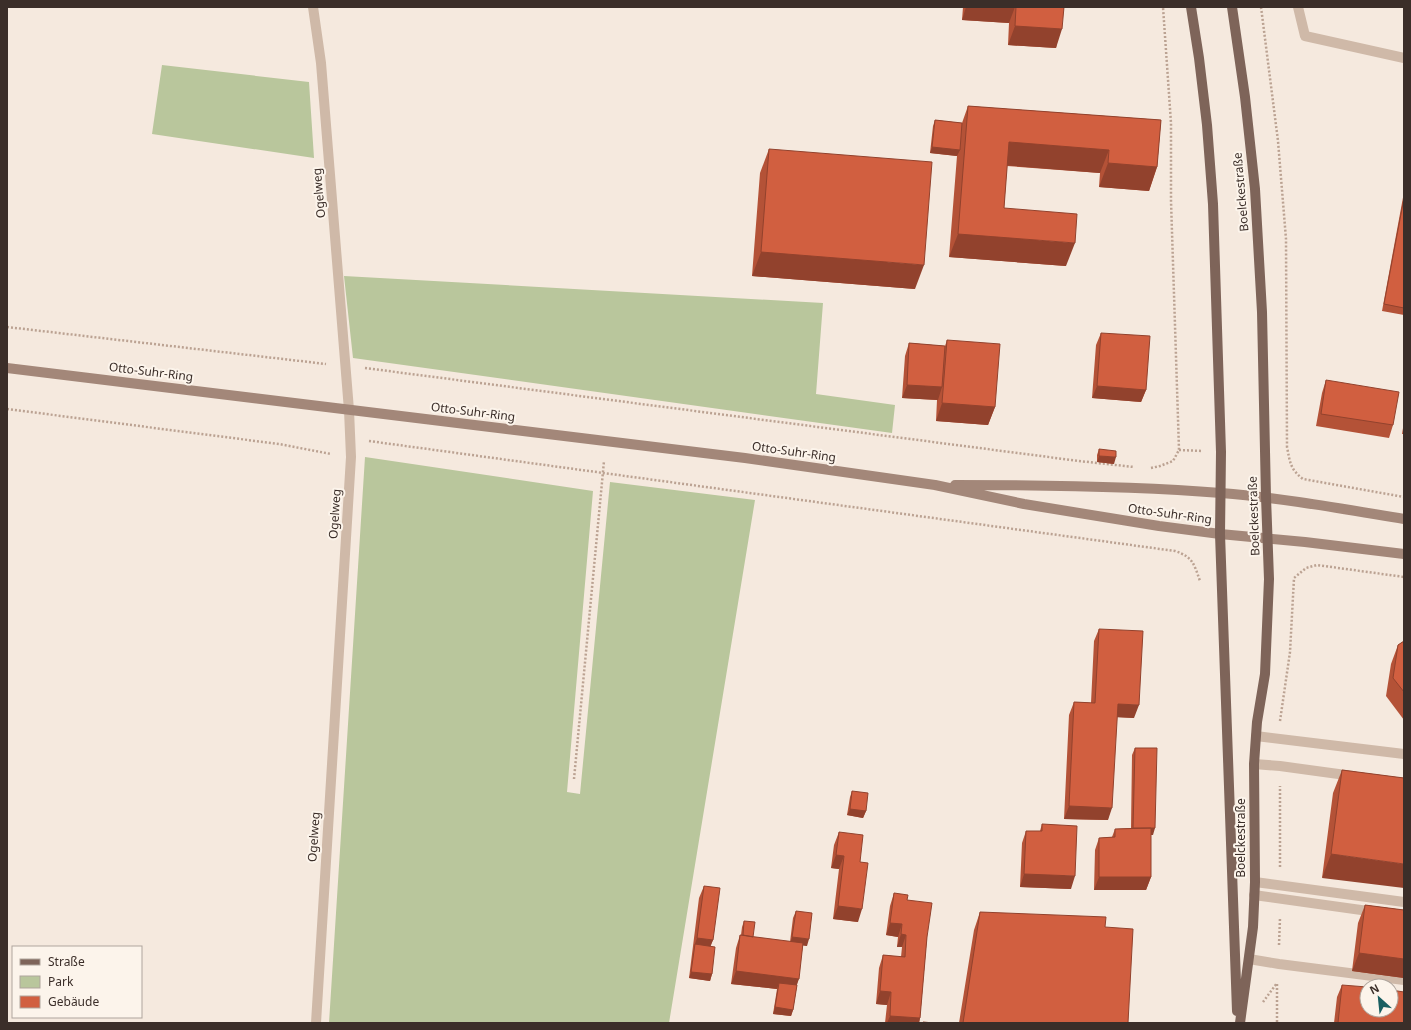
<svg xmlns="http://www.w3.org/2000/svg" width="1411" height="1030" font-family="'Noto Sans',sans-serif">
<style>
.green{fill:#b9c69c}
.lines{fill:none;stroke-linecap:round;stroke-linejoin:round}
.path{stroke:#bba292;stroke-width:2.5;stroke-dasharray:2 2;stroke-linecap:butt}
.lane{stroke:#cfb9a8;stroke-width:10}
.street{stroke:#cfb9a8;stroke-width:10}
.secondary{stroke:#a38779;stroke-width:10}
.primary{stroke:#7e6459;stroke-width:10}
.wall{fill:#b45237}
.shaded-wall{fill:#92422d}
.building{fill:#d15f40;stroke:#92422d}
.labels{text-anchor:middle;stroke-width:4;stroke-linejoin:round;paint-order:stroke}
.street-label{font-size:12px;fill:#3b2e29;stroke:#fcf4eb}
</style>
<rect width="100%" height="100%" fill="#f5e9de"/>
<path class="green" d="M162,65L309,82L314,158L152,134Z
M344,276L823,303L816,394L895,405L892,433L353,358Z
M365,457L593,491L567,792L580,794L610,482L755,500L669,1023H329Z"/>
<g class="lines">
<path class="path" d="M1261,7L1278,141L1286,239L1287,447C1290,462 1290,469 1303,479L1404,497
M7,327L326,364
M365,368L1079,461L1134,467
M7,409L279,444L331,454
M369,441L1175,551C1193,557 1194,564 1200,581
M1179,450L1203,451
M1151,468L1160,466L1173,461L1179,450L1171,201V123L1163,7
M1280,721L1290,652L1294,578L1306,568L1317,565L1404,577
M574,779L604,461
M1280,867V786
M1279,945L1280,918
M1277,984V1023
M1263,1002L1277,983"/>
<path class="lane" d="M1298,7L1305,36L1404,58
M1256,736L1404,754
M1254,764L1280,766L1353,776
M1255,882L1404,902
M1254,895L1404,916
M1249,959L1279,964L1404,980
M316,1023L351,457L349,410"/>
<path class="street" d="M313,7L321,63L349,410"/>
<path class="secondary" d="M7,368L745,458L935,485L1024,504L1159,526L1220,534L1305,542L1404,554
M955,485C1044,485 1133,486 1221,493C1283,498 1343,509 1404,519"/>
<path class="primary" d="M1191,7L1199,58L1207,125L1213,204L1221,452L1220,534L1237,1011
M1232,7L1245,97L1255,189L1262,312L1266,497L1269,579L1265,674L1257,722L1254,764L1255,882L1253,927L1240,1023"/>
</g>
<path class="wall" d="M963,7H1064L1056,48L1008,45L1009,23L962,20Z
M968,106L1161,120L1157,167L1149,191L1099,187L1100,173L1007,166L1004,208L1066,266L949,257L957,156L930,153L933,126L935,120L962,123Z
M769,149L915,289L752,276L760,173Z
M1404,192V315L1382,311Z
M1101,333L1146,390L1141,402L1092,398L1096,345Z
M947,340L995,407L988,425L936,421L937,400L902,398L905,356L909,343L945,346Z
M1326,380L1393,425L1389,438L1316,426L1322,393Z
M1404,422V434H1402Z
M1099,449L1114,464L1097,462V455Z
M1099,629L1134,718L1117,717L1108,820L1064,819L1069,715L1074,702L1091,703L1094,641Z
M1404,641V720L1386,696L1391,664L1398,645Z
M1135,748L1153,835H1151V877L1146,890H1094L1095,850L1099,838L1112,837L1115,829L1131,828L1132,755Z
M1342,770L1404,778L1322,878L1333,793Z
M852,791L866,811L863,818L847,815L850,797Z
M1042,824L1071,889L1020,887L1022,843L1026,831H1040Z
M839,832L860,862L858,922L833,919L839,869L831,868L834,845Z
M704,886L713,940L710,946L712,974L710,981L689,978L699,898Z
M894,893L907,900L927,937L920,1018L919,1023H885L887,1005L876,1004L879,968L883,955L901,957L902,947H897L898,937L886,935L890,906Z
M1365,905L1404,910V978L1352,971L1358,923Z
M796,911L807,946L803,945L797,985L793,1010L791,1016L773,1014L777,989L731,984L736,948L740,935H741L742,927L744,921L753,937L790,942L793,918Z
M980,912L1105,927L1128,1023H959L974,930Z
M1342,985L1404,1023H1334L1337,997Z"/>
<path class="shaded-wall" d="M966,7H1015L1009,23L962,20Z
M1015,26L1062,29L1056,48L1008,45Z
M1009,142L1109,150L1100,173L1001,165Z
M932,147L960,150L957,156L930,153Z
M1108,163L1157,167L1149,191L1099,187Z
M958,234L1075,243L1066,266L949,257Z
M761,252L924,265L915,289L752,276Z
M907,385L942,387L938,400L902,398Z
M1097,386L1146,390L1141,402L1092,398Z
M942,403L995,407L988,425L936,421Z
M1099,456L1116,457L1114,464L1097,462Z
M1118,704L1139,705L1134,718L1113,717Z
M1069,806L1112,808L1108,820L1064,819Z
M850,809L866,811L863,818L847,815Z
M1133,828H1155L1153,835L1131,834Z
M1331,854L1404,864V888L1322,878Z
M836,855L844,856L839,869L831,868Z
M1024,874L1075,876L1071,889L1020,887Z
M1099,877H1151L1146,890H1094Z
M838,906L862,909L858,922L833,919Z
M890,923L902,924L898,937L886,935Z
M901,934L906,935L902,947H897Z
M792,937L809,939L807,946L790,944Z
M697,938L713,940L708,953L695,944Z
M1359,953L1404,959V978L1352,971Z
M736,971L799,979L794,992L779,983L777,989L731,984Z
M691,972L712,974L710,981L689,978Z
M880,991L891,992L887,1005L876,1004Z
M775,1007L793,1010L791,1016L773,1014Z
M890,1016L920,1018L919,1023H887Z"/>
<path class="building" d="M1016,7H1064L1062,29L1015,26Z
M968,106L1161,120L1157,167L1108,163L1109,150L1009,142L1004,208L1077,214L1075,243L958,234Z
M935,120L962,123L960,150L932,147Z
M769,149L932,162L924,265L761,252Z
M1404,198V308L1384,304Z
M1101,333L1150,336L1146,390L1097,386Z
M947,340L1000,344L995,407L942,403Z
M909,343L945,346L942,387L907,385Z
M1326,380L1399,392L1393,425L1321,414Z
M1099,449L1116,451V457L1099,456Z
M1099,629L1143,631L1139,705L1118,704L1112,808L1069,806L1074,702L1095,703Z
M1404,641V692L1393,678L1398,645Z
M1135,748H1157L1155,828H1133Z
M1342,770L1404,778V864L1331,854Z
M852,791L868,793L866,811L850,809Z
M1042,824L1077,826L1075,876L1024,874L1026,831H1042Z
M1151,828V877H1099V838L1115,837V829Z
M839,832L863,835L860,862L868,863L862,909L838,906L844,856L836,855Z
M704,886L720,888L713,940L697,938Z
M894,893L908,895L907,900L932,903L927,937L920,1018L890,1016L891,992L880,991L883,955L905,957L906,935L901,934L902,924L890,923Z
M1365,905L1404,910V959L1359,953Z
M796,911L812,913L809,939L792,937Z
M980,912L1106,917L1105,927L1133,929L1128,1023H963Z
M744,921L755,922L753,937L743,935Z
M740,935L803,943L799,979L736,971Z
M695,944L715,947L712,974L691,972Z
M779,983L797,985L793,1010L775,1007Z
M1342,985L1367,987V1010H1391V990L1404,992V1023H1338Z
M923,1022L934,1023H922Z"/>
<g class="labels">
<g class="street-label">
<text transform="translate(1241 192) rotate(-95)" y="4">Boelckestraße</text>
<text transform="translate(319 193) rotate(-95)" y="4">Ogelweg</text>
<text transform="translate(151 372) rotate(7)" y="4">Otto-Suhr-Ring</text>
<text transform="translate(473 412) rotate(7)" y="4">Otto-Suhr-Ring</text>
<text transform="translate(794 452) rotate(8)" y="4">Otto-Suhr-Ring</text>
<text transform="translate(335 514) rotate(-86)" y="4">Ogelweg</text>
<text transform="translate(1170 514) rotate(8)" y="4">Otto-Suhr-Ring</text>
<text transform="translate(1254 516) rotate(-92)" y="4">Boelckestraße</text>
<text transform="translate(314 837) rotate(-86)" y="4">Ogelweg</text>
<text transform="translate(1241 838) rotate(-90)" y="4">Boelckestraße</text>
</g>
</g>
<rect width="1411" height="1030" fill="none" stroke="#3b2e29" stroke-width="16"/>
<rect x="12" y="946" width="130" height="72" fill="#fcf4eb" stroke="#afa59d"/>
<rect x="20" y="959" width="20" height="6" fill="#7e6459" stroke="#afa59d"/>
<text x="48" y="966" font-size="12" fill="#3b2e29">Straße</text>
<rect x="20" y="976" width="20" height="12" fill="#b9c69c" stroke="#afa59d"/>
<text x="48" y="986" font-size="12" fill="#3b2e29">Park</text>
<rect x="20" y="996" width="20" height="12" fill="#d15f40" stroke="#afa59d"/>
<text x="48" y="1006" font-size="12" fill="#3b2e29">Gebäude</text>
<g transform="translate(1379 998) rotate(333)"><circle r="19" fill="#fcf4eb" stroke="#afa59d"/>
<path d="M0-3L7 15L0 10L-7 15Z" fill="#1a5f61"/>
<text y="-6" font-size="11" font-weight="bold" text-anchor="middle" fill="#3b2e29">N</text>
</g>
</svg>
